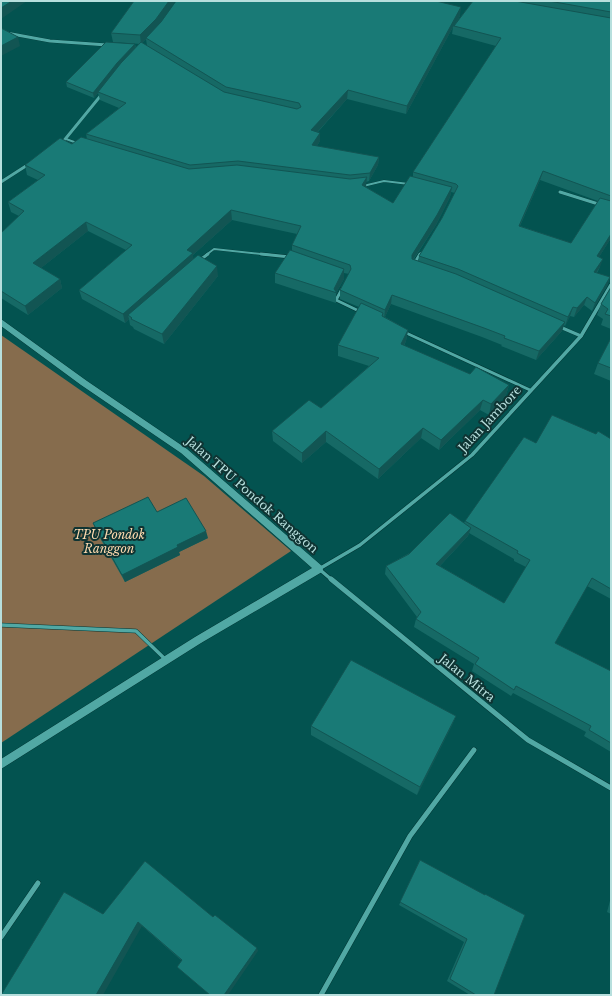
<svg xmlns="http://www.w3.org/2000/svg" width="612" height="996" font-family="'Libre Baskerville',serif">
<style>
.green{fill:#866c4d}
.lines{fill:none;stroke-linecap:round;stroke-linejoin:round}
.lane-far2-casing{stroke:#013634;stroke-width:2.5}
.lane-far1-casing{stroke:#013634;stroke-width:4}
.lane-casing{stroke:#013634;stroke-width:4.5}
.street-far2-casing{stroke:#013634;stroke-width:3.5}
.street-far1-casing{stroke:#013634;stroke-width:4.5}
.street-casing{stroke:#013634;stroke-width:6}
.secondary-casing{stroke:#013634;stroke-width:1}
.lane-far2{stroke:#51a8a4;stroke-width:2}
.lane-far1{stroke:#51a8a4;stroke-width:3}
.lane{stroke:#51a8a4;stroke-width:3.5}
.street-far2{stroke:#51a8a4;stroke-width:3}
.street-far1{stroke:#51a8a4;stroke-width:3.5}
.street{stroke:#51a8a4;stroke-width:5}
.secondary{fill:#51a8a4;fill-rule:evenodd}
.wall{fill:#166965;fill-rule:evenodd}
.shaded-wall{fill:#125553}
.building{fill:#197a76;stroke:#125553}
.labels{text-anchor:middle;stroke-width:4;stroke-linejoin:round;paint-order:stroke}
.street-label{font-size:12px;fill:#b7dfdd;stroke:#0f3433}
.park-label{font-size:12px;font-style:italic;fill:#fdd9ae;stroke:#0f3433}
</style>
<rect width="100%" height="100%" fill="#035350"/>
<path class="green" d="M1,335L204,476L291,551L1,743Z"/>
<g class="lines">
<g class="lane-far2-casing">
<path id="lane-far2" d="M66,139L77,143
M363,186L384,181L409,184
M206,255L214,249L271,255
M420,255L421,253"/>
</g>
<g class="lane-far1-casing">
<path id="lane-far1" d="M261,254L290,257
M200,260L208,254
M414,264L420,254
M342,289L336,300L361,312
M560,327L581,336
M404,332L530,390"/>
</g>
<g class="lane-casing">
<path id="lane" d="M1,625L136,631L165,659"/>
</g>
<g class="street-far2-casing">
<path id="street-far2" d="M1,32L50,41L107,45
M62,143L102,94
M1,182L29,164
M560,192L611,208"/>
</g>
<g class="street-far1-casing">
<path id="street-far1" d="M332,580L319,569L360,545L472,455L581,336L611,285"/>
</g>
<g class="street-casing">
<path id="street" d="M331,579L528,740L611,788
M1,937L38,883
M321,995L410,836L474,750"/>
</g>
<g class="secondary-casing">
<path id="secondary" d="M1,319L87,381L187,449L322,566L323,569L322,572L201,643L1,769V759L195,637L312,568L181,453L81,385L1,326Z"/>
</g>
<use href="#lane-far2" class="lane-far2"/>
<use href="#lane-far1" class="lane-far1"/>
<use href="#lane" class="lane"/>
<use href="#street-far2" class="street-far2"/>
<use href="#street-far1" class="street-far1"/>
<use href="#street" class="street"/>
<use href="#secondary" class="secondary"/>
</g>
<path class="wall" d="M175,1L160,23L460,16L456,23L473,1H519L518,2L523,3V1H611V238L599,257L600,267L597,273L610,277L607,286L592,311L584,305L574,317L570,316L565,326L564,325L562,331L536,360L501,346L502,345L482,337L391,304L385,317L408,330L406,341L404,346L470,374L509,385L506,395L489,415L480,410L439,450L421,438L378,479L326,442L302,463L273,441L272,431L321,408L369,366L338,356V345L359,307L340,299V290L349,274L344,273V279L336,293V303L275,283V273L292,251V245L297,234L232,220L193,255V259L218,276L164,344L134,329L133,327L130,325L129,319L125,323L82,299L79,290L126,250L88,231L41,268L60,279L62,288L28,315L1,298V233L19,216L11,212L8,202L38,180L27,175L25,165L72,144L87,139L86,134L119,108L100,100L98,93L94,98L67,87L66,82L135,44L136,48L140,44L113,42L111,33ZM453,27L452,34L496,46L413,172V177L393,203L366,187V182L369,181L378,165L379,157L317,146L320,141L318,132L347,99L406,114ZM146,39L147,46L142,43ZM540,180L598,201L571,243L520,226ZM451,192L455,193L442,218L419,256L418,261L414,259L436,225L450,197Z
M611,287V329L601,325L603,319L597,315L601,304Z
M611,338V381L594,374L598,363Z
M596,434L611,439V599L587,586L555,643L610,671L611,669V752L584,736L586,732L513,693L511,696L472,671L474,664L414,627L416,619L417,617L385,574L386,566L464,523L465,521L536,443ZM469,533L514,559V561L526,567L504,603L440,566L468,536Z
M93,523L208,538L179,552L180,555L125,582L96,531Z
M456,716L452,725L417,795L311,735V726Z
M420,860L484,895L485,894L494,995H470L447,981L464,942L399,905Z
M611,897V914L607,912Z
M103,914L213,917L258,951L182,961L142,926Z"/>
<path class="shaded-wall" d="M12,1H27L1,19V8Z
M169,1H175L158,27L146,38V39L141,44L140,35Z
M461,7L460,16L454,26L453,27L406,114L407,106Z
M18,37L20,46L1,56V46Z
M135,44L136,50L118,68L94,98L93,93L117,63Z
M348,90L347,99L311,139V130Z
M320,133V141L312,154V145Z
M379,157L378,165L369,181L370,173Z
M543,171L540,180L516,234L519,226Z
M367,177L366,187L362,195V185Z
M452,187L450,197L436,225L410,264L412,255Z
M231,210L232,220L193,255L194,262L128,315L129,319L125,323L123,314L187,250Z
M86,222L88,231L36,272L33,263Z
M611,234V238L594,265L597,256Z
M603,259L600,267L591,280L594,272Z
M217,266L218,276L164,344L162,334Z
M344,269V279L336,293L334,289Z
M610,277L607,286L592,311L595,303Z
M60,279L62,288L28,315L25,306Z
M392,295L391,304L384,319L385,310Z
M587,297L584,305L574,317L577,308Z
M573,307L570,316L565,326L568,317Z
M565,322L562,331L536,360L539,351Z
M408,330L406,341L399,355L401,344Z
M509,385L506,395L489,415L491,404Z
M483,400L480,410L439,450L441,440Z
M423,428L421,438L378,479L379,469Z
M326,431V442L302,463V453Z
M471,528L468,536L434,572L436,564Z
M206,531L208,538L179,552L180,555L125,582L122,575L177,545Z
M456,716L452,725L417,795L420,787Z
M138,922L142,926L103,995H96Z
M257,948L258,951L228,995H224Z"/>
<path class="building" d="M1,1H12L1,8Z
M134,1H169L156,19L140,35L111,33Z
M176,1H436L461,7L407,106L348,90L311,130L320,133L312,145L379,157L370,173L350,175L238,161L190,165L86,134L126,103L98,92L121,63L141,42L224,92L297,109L301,107L299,103L226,87L146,38L161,22Z
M473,1H515L611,18V196L543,171L519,226L571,243L600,198L611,201V234L597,256L603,259L594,272L610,277L595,303L587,297L577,308L573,307L568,317L458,269L419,256L442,218L458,186L456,184L413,172L501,38L454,26Z
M549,1H611V12Z
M1,28L18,37L1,46Z
M106,42L135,44L117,63L93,93L66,82Z
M81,137L189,169L237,165L350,179L367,177L362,185L393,203L410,176L452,187L437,215L412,255V259L456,274L565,322L539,351L504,338L505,336L484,328L392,295L385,310L340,290L351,269L350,265L292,245L301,226L231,210L187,250L193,253L123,314L79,290L132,245L86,222L33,263L60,279L25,306L1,291V233L24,211L8,202L45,175L25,165L60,138L72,144Z
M290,250L344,269L334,289L337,293L275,273Z
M198,255L217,266L162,334L131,319L132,318L128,315Z
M611,287V316L605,314L608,309L601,304Z
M361,303L383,313L382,316L408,330L401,344L470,374L476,367L509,385L491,404L483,400L441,440L423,428L379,469L326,431L302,453L272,431L309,400L321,408L379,358L338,345Z
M611,338V368L598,363Z
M552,415L596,434L598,431L611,439V589L592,578L555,643L611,671V743L589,730L591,726L516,686L514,690L475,664L479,658L416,619L421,612L386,566L409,554L450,513L471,528L436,564L504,603L530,560L517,553L518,551L465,521L524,437L536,443Z
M148,497L157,512L186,498L206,531L177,545L178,547L122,575L93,523Z
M351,660L456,716L420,787L311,726Z
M420,860L485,895V894L525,915L494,995H476L450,979L467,939L400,902Z
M145,861L213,917L215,915L257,948L224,995H210L177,967L182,960L138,922L96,995H1L64,892L103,914Z"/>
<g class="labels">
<g class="street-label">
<text transform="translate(490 419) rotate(-47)" y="4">Jalan Jambore</text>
<text transform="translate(252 495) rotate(41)" y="4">Jalan TPU Pondok Ranggon</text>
<text transform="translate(467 678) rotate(39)" y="4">Jalan Mitra</text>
</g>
<g class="park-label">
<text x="109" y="539">TPU Pondok<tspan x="109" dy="14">Ranggon</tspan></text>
</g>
</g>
<rect width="612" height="996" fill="none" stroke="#b7dfdd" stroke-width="4"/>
</svg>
